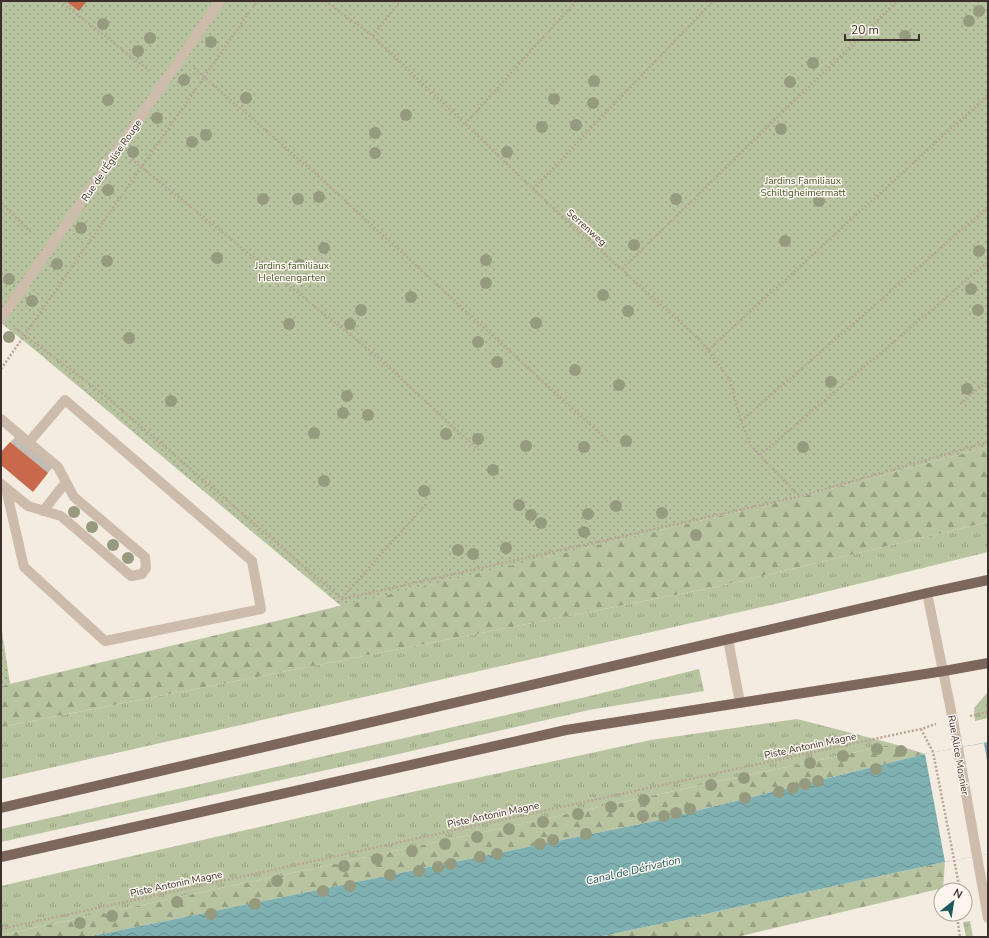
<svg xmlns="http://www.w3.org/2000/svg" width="989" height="938" font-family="'Nunito Sans',sans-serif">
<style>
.grass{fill:url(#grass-tufts)}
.forest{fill:url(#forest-firs)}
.garden{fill:url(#garden-dots)}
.water{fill:url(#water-waves)}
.pier{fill:#f4ebe1}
.shadow{fill:#0003}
.building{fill:#c8694b}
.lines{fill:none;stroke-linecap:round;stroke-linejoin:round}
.path{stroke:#b9a596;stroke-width:2.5;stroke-dasharray:2 2;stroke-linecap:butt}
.lane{stroke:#cdbbac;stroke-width:10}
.street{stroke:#cdbbac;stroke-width:10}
.primary{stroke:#7d675c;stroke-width:10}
.tree{fill:#969b7f}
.labels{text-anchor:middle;stroke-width:3;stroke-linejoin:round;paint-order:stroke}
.street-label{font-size:10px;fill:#3b302b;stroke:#fbf5ee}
.park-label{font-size:10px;fill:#4a5a2e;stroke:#fbf5ee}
.water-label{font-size:11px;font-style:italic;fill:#1f5a5e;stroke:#fbf5ee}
</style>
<defs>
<pattern id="grass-tufts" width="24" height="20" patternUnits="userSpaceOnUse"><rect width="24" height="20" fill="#b8c4a0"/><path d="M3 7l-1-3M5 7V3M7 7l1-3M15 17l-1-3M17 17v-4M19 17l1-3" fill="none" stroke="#97a083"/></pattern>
<pattern id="forest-firs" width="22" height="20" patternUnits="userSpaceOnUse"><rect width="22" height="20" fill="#b8c4a0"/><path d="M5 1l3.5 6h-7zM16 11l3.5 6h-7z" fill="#97a083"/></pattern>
<pattern id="garden-dots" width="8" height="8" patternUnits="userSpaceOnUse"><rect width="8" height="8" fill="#b8c4a0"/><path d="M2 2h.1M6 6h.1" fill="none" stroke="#97a083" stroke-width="1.8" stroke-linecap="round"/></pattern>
<pattern id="water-waves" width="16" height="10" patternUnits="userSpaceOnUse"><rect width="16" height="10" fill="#7fb0b2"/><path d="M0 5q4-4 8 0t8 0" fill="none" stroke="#699091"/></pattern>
</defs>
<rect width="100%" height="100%" fill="#f4ebe1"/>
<path class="grass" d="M988,522V552L780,603L1,779V727L716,587Z
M699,669L704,691L589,710L390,756L1,842V829L586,697Z
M988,692V718L975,721L974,708Z
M797,719L894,744L1,935V886L412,792L651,740Z
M970,921L973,937H966L963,922Z"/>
<path class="forest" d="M988,447V522L716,587L1,727V686L800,497Z
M894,744L925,754L655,821L87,937H1V935Z
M945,862L943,888L737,937H599Z"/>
<path class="garden" d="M1,1H988V447L800,497L341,606L35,350L1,323Z
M1,625L10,684L1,686Z"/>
<path class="water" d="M988,742V854L945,862L599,937H87L655,821L925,754Z"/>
<path class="pier" d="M984,743L988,766V854L945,862L925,754Z"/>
<path class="shadow" d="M16,436L53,467L38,484L1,464V453Z"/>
<path class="building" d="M66,1H87L79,11Z
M10,442L48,473L33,492L1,465V452Z"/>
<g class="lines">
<path class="path" d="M60,1L151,72
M325,1L373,36L551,206L700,340L708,350L730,380L741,421L751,446L797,494
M373,36L400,1
M194,68L317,175L608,441
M465,124L576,1
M131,159L374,354L480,451
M533,189L713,1
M1,203L31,232
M622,269L897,1
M15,328L103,394L342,599L802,496L988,442
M708,350L988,95
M1,369L257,1
M960,404L988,381
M741,421L988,207
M760,455L988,262
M342,598L427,503
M970,716L988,712
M921,729L933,752L959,885L958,890
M958,914V924L960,937
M1,929L846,745L921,729L936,724"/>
<path class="lane" d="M1,419L58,467L74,497L145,557L146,568L142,574L131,576L61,516L28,506L1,484
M6,489L24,567L105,641L261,609L252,561L65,400L29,442
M43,511L66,482
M728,639L740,703"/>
<path class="street" d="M1,319L220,1
M927,593L953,720L988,918"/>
<path class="primary" d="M1,808L927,593L988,580
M1,857L566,730L944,671L988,663"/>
</g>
<g class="tree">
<circle cx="979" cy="11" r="6"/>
<circle cx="969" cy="21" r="6"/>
<circle cx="103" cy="24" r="6"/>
<circle cx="905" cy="36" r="6"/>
<circle cx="150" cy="38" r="6"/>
<circle cx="211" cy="42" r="6"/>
<circle cx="138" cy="51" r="6"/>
<circle cx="813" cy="63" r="6"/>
<circle cx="184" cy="80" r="6"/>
<circle cx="594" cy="81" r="6"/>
<circle cx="790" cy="82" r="6"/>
<circle cx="246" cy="98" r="6"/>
<circle cx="554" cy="99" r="6"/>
<circle cx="108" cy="100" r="6"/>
<circle cx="593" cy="103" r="6"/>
<circle cx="406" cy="115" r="6"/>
<circle cx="157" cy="118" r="6"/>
<circle cx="576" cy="125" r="6"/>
<circle cx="542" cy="127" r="6"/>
<circle cx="781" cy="129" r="6"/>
<circle cx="375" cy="133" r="6"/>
<circle cx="206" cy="135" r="6"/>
<circle cx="192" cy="142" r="6"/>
<circle cx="133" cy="152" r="6"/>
<circle cx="507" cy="152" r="6"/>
<circle cx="375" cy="153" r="6"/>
<circle cx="108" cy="190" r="6"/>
<circle cx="319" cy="197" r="6"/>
<circle cx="263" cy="199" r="6"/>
<circle cx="298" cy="199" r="6"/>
<circle cx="676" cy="199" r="6"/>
<circle cx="819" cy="201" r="6"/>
<circle cx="81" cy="228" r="6"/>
<circle cx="785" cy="241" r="6"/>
<circle cx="634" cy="245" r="6"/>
<circle cx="324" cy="248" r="6"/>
<circle cx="979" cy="251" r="6"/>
<circle cx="217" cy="258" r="6"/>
<circle cx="486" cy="260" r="6"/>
<circle cx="107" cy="261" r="6"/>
<circle cx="57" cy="264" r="6"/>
<circle cx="300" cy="265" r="6"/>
<circle cx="9" cy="279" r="6"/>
<circle cx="486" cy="283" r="6"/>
<circle cx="971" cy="289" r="6"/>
<circle cx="603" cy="295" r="6"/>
<circle cx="411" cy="297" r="6"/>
<circle cx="32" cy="301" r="6"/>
<circle cx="361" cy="310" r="6"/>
<circle cx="978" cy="310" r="6"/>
<circle cx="628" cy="311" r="6"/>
<circle cx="536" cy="323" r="6"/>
<circle cx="289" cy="324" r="6"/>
<circle cx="350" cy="324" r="6"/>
<circle cx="9" cy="337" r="6"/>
<circle cx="129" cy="338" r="6"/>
<circle cx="478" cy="342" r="6"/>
<circle cx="497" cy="362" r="6"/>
<circle cx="575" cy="370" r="6"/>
<circle cx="831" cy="382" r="6"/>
<circle cx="619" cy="385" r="6"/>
<circle cx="967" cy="389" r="6"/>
<circle cx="347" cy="396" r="6"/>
<circle cx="171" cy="401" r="6"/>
<circle cx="343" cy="413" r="6"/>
<circle cx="368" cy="415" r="6"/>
<circle cx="314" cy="433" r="6"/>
<circle cx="446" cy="434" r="6"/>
<circle cx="478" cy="439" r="6"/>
<circle cx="626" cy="441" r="6"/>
<circle cx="526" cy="446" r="6"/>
<circle cx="584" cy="447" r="6"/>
<circle cx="803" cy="447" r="6"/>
<circle cx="493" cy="470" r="6"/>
<circle cx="324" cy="481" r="6"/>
<circle cx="424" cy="491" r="6"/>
<circle cx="519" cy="505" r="6"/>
<circle cx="616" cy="506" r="6"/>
<circle cx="74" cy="512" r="6"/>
<circle cx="662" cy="513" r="6"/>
<circle cx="588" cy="514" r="6"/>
<circle cx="531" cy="515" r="6"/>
<circle cx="541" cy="523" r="6"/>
<circle cx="92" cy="527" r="6"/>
<circle cx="584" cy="532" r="6"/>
<circle cx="696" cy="535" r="6"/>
<circle cx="113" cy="545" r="6"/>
<circle cx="506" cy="548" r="6"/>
<circle cx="458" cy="550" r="6"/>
<circle cx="473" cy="554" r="6"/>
<circle cx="128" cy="558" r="6"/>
<circle cx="877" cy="749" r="6"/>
<circle cx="901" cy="751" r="6"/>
<circle cx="843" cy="756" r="6"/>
<circle cx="810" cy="763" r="6"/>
<circle cx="876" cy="769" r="6"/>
<circle cx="744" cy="778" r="6"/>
<circle cx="818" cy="781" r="6"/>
<circle cx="805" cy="784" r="6"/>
<circle cx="711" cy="785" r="6"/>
<circle cx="793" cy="788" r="6"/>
<circle cx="779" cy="792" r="6"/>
<circle cx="745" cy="798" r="6"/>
<circle cx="644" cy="800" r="6"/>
<circle cx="611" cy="807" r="6"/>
<circle cx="690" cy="809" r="6"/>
<circle cx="676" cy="813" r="6"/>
<circle cx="578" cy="814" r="6"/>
<circle cx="643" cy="816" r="6"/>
<circle cx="664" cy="816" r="6"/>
<circle cx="543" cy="822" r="6"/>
<circle cx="509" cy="829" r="6"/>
<circle cx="586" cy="834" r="6"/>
<circle cx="477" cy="837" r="6"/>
<circle cx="553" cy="840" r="6"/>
<circle cx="445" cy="844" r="6"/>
<circle cx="540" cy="844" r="6"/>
<circle cx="412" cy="851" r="6"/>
<circle cx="497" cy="854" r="6"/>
<circle cx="480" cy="857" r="6"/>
<circle cx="377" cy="859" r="6"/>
<circle cx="451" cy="864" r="6"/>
<circle cx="344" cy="866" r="6"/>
<circle cx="438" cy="867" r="6"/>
<circle cx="419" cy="871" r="6"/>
<circle cx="390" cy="875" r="6"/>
<circle cx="277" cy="881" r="6"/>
<circle cx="350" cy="886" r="6"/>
<circle cx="323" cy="891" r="6"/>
<circle cx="177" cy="902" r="6"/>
<circle cx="255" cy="904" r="6"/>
<circle cx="211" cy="914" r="6"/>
<circle cx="112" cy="916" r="6"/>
<circle cx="80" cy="923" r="6"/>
</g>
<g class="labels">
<g class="street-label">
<text transform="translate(111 160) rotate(-55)" y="4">Rue de l'Église Rouge</text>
<text transform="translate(587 227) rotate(42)" y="4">Serrenweg</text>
<text transform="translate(810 745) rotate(-12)" y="4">Piste Antonin Magne</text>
<text transform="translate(959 755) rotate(80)" y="4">Rue Alice Mosnier</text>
<text transform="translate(493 814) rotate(-12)" y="4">Piste Antonin Magne</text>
<text transform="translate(176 883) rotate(-12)" y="4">Piste Antonin Magne</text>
</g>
<g class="park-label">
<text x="803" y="184">Jardins Familiaux<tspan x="803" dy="12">Schiltigheimermatt</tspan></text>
<text x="292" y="269">Jardins familiaux<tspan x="292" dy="12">Helenengarten</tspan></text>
</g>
<g class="water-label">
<text transform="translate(633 870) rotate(-13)" y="4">Canal de Dérivation</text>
</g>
</g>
<rect width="989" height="938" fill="none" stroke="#3b302b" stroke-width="4"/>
<g transform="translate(953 902) rotate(30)"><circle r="19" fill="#fbf5ee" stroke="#aea6a0"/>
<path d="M0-3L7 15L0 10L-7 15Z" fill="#1f5a5e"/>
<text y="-6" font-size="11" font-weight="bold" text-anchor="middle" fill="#3b302b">N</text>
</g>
<path d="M845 34v6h74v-6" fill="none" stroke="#3b302b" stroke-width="2"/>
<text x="851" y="34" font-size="12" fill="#3b302b" stroke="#fbf5ee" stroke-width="3" paint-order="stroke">20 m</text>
</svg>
